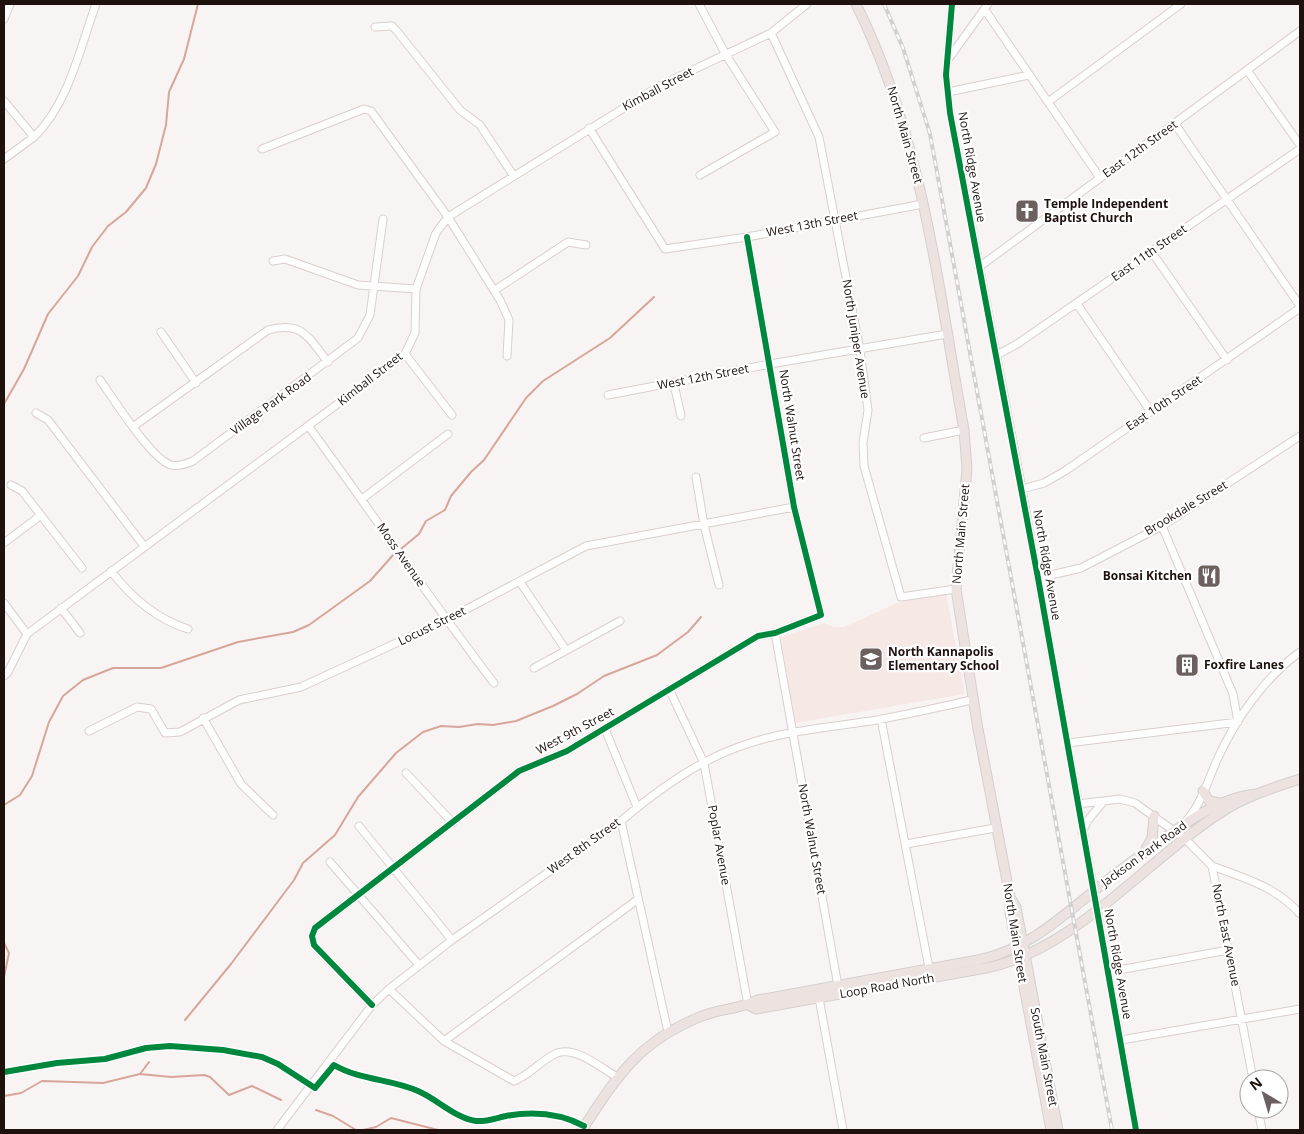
<svg xmlns="http://www.w3.org/2000/svg" width="1304" height="1134" font-family="'Open Sans',sans-serif">
<style>
.built{fill:#f6e8e5}
.lines{fill:none;stroke-linecap:round;stroke-linejoin:round}
.stream{stroke:#d7a69a;stroke-width:2}
.minor-casing{stroke:#d9cfcd;stroke-width:9}
.major-casing{stroke:#d4d0cf;stroke-width:11}
.minor{stroke:#fefdfd;stroke-width:7}
.major{stroke:#ece2e0;stroke-width:9}
.rail-casing{stroke:#d1cfcf;stroke-width:4}
.rail{stroke:#fff;stroke-width:2;stroke-dasharray:5.5;stroke-linecap:butt}
.minor-bridge-casing{stroke:#d9cfcd;stroke-width:9;stroke-linecap:butt}
.minor-bridge{stroke:#fefdfd;stroke-width:7}
.cycleway-casing{stroke:#fff;stroke-width:9}
.cycleway{stroke:#00873e;stroke-width:6}
.labels{text-anchor:middle;stroke-width:4.5;stroke-linejoin:round;paint-order:stroke}
.street-label{font-size:12px;fill:#1f110d;stroke:#fff}
.poi-label{font-size:12px;font-weight:bold;fill:#1f110d;stroke:#fff;text-anchor:start}
</style>
<rect width="100%" height="100%" fill="#f9f4f4"/>
<path class="built" d="M946,593L965,694L795,723L781,637L824,623L834,627H844L899,602Z"/>
<g class="lines">
<path class="stream" d="M4,404L24,369L48,314L78,276L92,247L108,226L126,212L146,188L156,164L166,125L169,92L184,59L198,4
M402,548L419,534L426,521L445,510L451,496L471,472L484,460L526,398L543,381L610,338L654,297
M4,805L20,795L32,776L49,722L63,696L83,680L113,668H161L238,642L293,632L309,625L370,581L394,554
M4,943L9,953L4,977
M185,1020L231,964L294,880L303,863L335,835L358,797L396,753L423,732L441,726L459,727L478,724L493,725L516,721L553,706L577,694L604,676L657,655L688,632L701,617
M140,1074L149,1062
M4,1096L21,1093L42,1081L103,1083L140,1074L171,1077L204,1075L210,1077L229,1095L252,1086L281,1100
M316,1110L333,1116L356,1130
M363,1130L376,1127L391,1118L438,1130
M486,1130H487
M491,1130H503"/>
<g class="minor-casing">
<path id="minor" d="M699,4L726,55L775,132L700,175
M952,4L946,75L950,113L1022,489L1091,875
M985,10L1100,178
M4,19L10,4
M375,27L392,26L396,30L460,110L480,125L513,175
M771,33L819,137L860,350L868,410L863,443L864,466L901,597L956,589
M947,61L988,4
M1247,70L1300,145
M948,92L1029,75
M4,101L34,137C69,103 80,48 96,4
M1048,102L1181,4
M1175,124L1300,306
M589,128L665,249L747,237L923,204
M262,149L364,109L371,111L448,217L500,300L509,320L507,356
M4,159L34,137
M1151,251L1227,360
M273,261L285,259L358,285L416,289
M979,267L1300,31
M495,290L568,242L586,245
M1077,304L1151,412
M161,332L196,383
M405,354L452,415
M997,355L1017,344L1300,149
M100,380C113,398 151,459 171,465C178,467 186,464 193,461L358,338L370,315L383,219
M674,384L681,416
M608,395L770,364L947,334
M36,413L48,420L144,546
M134,426L268,330C303,321 308,337 328,362
M309,427C372,512 430,600 494,683
M924,438L964,430
M696,477L704,525L719,585
M11,485L22,491L82,568
M1022,489L1044,483L1065,471L1300,308
M362,499L448,434
M4,543L41,515
M111,571C131,597 156,619 188,629
M1038,578L1081,568L1162,526L1300,436
M520,582L566,650
M4,603L27,634
M61,608L80,633
M775,633L838,986
M534,668L620,621
M4,676L8,672L27,634L405,354L415,333L416,289L436,233L448,217L661,85L771,33L807,4
M670,691L704,763L748,1005
M203,718L241,784L273,815
M881,719L930,973
M605,729L637,807
M89,731L137,707L151,709L165,733L180,732L239,700L301,687L446,620L586,546L794,507
M1068,743L1238,722L1233,694L1162,526
M406,773L453,823
M1078,804L1120,799L1135,803L1185,839L1212,866L1253,1079
M621,821L668,1032
M1186,821C1201,805 1208,780 1217,760C1235,720 1264,678 1300,652
M359,826L452,940
M1082,832L1088,820L1103,802
M906,844L995,828
M330,862L419,965
M1212,866C1244,878 1277,887 1300,914
M1100,925L1136,1130
M1108,972L1228,950
M389,989L444,1041L514,1081C530,1075 541,1060 557,1053C576,1046 601,1068 617,1077
M819,998L843,1130
M372,1005L314,945L312,936L315,928L519,771L567,751L758,636L775,633L821,615L794,507L747,237
M1121,1040L1300,1009
M444,1041L637,900
M1258,1109L1262,1130
M277,1130L372,1005L389,989L452,940L621,821C655,792 701,759 744,745C784,731 829,727 871,721C905,715 939,707 972,700"/>
</g>
<g class="major-casing">
<path id="major" d="M856,4C922,136 938,286 964,430L967,469L956,589L978,729L1010,897V912L1051,1130
M1203,791L1209,801L1220,803
M1146,849L1152,838L1154,816
M1010,897L1016,907L1058,1130
M748,1005L756,1009L986,968C1075,950 1145,861 1220,813C1244,797 1272,788 1300,779
M582,1130C617,1076 639,1041 702,1016C720,1009 740,1009 758,1000L978,960C1027,950 1063,916 1100,886C1124,867 1149,849 1174,831C1199,814 1225,797 1256,794"/>
</g>
<use href="#minor" class="minor"/>
<use href="#major" class="major"/>
<g class="rail-casing">
<path id="rail" d="M884,4L903,48L930,134L1112,1130"/>
</g>
<use href="#rail" class="rail"/>
<g class="minor-bridge-casing">
<path id="minor-bridge" d="M1091,875L1100,925"/>
</g>
<use href="#minor-bridge" class="minor-bridge"/>
<g class="cycleway-casing">
<path id="cycleway" d="M952,4L946,75L950,113L1038,578L1136,1130
M372,1005L314,945L312,936L315,928L519,771L567,751L758,636L775,633L821,615L794,507L747,237
M4,1072L57,1063L105,1059L146,1048L170,1046L223,1050L262,1057L278,1064L315,1088L334,1065C359,1080 391,1079 418,1091C437,1099 455,1118 476,1121C486,1122 496,1118 506,1116C534,1111 559,1113 584,1126"/>
</g>
<use href="#cycleway" class="cycleway"/>
</g>
<defs>
<g id="church-square" transform="scale(1.25)"><rect x="-9" y="-9" width="18" height="18" rx="4" fill="#6b605e" stroke="#fff"/><path d="M-1.2-6h2.4v3.5h3.3v2.4h-3.3V6h-2.4V-.1h-3.3v-2.4h3.3Z" fill="#fff"/></g>
<g id="restaurant-square" transform="scale(1.25)"><rect x="-9" y="-9" width="18" height="18" rx="4" fill="#6b605e" stroke="#fff"/><path d="M-5-6h1v4h1v-4h1v4h1v-4h1v5L-1.5 .5V6h-2V.5L-5-1ZM5-6V6H3V1.5H1.5Q1.5-4 5-6Z" fill="#fff"/></g>
<g id="school-square" transform="scale(1.25)"><rect x="-9" y="-9" width="18" height="18" rx="4" fill="#6b605e" stroke="#fff"/><path d="M0-5L7-2L0 1L-7-2ZM-4 1L0 2.5L4 1V4Q0 6-4 4Z" fill="#fff"/></g>
<g id="building-square" transform="scale(1.25)"><rect x="-9" y="-9" width="18" height="18" rx="4" fill="#6b605e" stroke="#fff"/><path d="M-4-6H4V6H1V3H-1V6H-4ZM-2.5-4.3h1.7v1.8h-1.7ZM.8-4.3h1.7v1.8H.8ZM-2.5-1h1.7V.8h-1.7ZM.8-1h1.7V.8H.8Z" fill="#fff"/></g>
</defs>
<g fill-rule="evenodd">
<use href="#church-square" x="1027" y="211"/>
<use href="#restaurant-square" x="1209" y="576"/>
<use href="#school-square" x="871" y="659"/>
<use href="#building-square" x="1187" y="665"/>
</g>
<g class="labels">
<g class="street-label">
<text transform="translate(658 89) rotate(-28)" y="4">Kimball Street</text>
<text transform="translate(905 135) rotate(74)" y="4">North Main Street</text>
<text transform="translate(1140 149) rotate(-36)" y="4">East 12th Street</text>
<text transform="translate(972 167) rotate(80)" y="4">North Ridge Avenue</text>
<text transform="translate(812 224) rotate(-11)" y="4">West 13th Street</text>
<text transform="translate(1149 253) rotate(-35)" y="4">East 11th Street</text>
<text transform="translate(856 339) rotate(81)" y="4">North Juniper Avenue</text>
<text transform="translate(703 377) rotate(-11)" y="4">West 12th Street</text>
<text transform="translate(370 379) rotate(-38)" y="4">Kimball Street</text>
<text transform="translate(1164 403) rotate(-34)" y="4">East 10th Street</text>
<text transform="translate(271 404) rotate(-36)" y="4">Village Park Road</text>
<text transform="translate(792 425) rotate(81)" y="4">North Walnut Street</text>
<text transform="translate(1186 508) rotate(-31)" y="4">Brookdale Street</text>
<text transform="translate(961 534) rotate(-85)" y="4">North Main Street</text>
<text transform="translate(401 555) rotate(55)" y="4">Moss Avenue</text>
<text transform="translate(1047 565) rotate(80)" y="4">North Ridge Avenue</text>
<text transform="translate(432 626) rotate(-26)" y="4">Locust Street</text>
<text transform="translate(575 731) rotate(-28)" y="4">West 9th Street</text>
<text transform="translate(812 839) rotate(80)" y="4">North Walnut Street</text>
<text transform="translate(719 845) rotate(80)" y="4">Poplar Avenue</text>
<text transform="translate(584 846) rotate(-36)" y="4">West 8th Street</text>
<text transform="translate(1144 854) rotate(-36)" y="4">Jackson Park Road</text>
<text transform="translate(1015 933) rotate(81)" y="4">North Main Street</text>
<text transform="translate(1226 935) rotate(79)" y="4">North East Avenue</text>
<text transform="translate(1118 964) rotate(80)" y="4">North Ridge Avenue</text>
<text transform="translate(887 986) rotate(-10)" y="4">Loop Road North</text>
<text transform="translate(1044 1057) rotate(79)" y="4">South Main Street</text>
</g>
<g class="poi-label">
<text x="1044" y="208">Temple Independent<tspan x="1044" dy="14">Baptist Church</tspan></text>
<text x="1192" y="580" text-anchor="end">Bonsai Kitchen</text>
<text x="888" y="656">North Kannapolis<tspan x="888" dy="14">Elementary School</tspan></text>
<text x="1204" y="669">Foxfire Lanes</text>
</g>
</g>
<rect width="1304" height="1134" fill="none" stroke="#1f110d" stroke-width="10"/>
<g transform="translate(1264 1094) rotate(322)"><circle r="24" fill="#ffffff" stroke="#a5a09e"/>
<path d="M0-4L9 19L0 12L-9 19Z" fill="#6b605e"/>
<text y="-8" font-size="14" font-weight="bold" text-anchor="middle" fill="#1f110d">N</text>
</g>
</svg>
